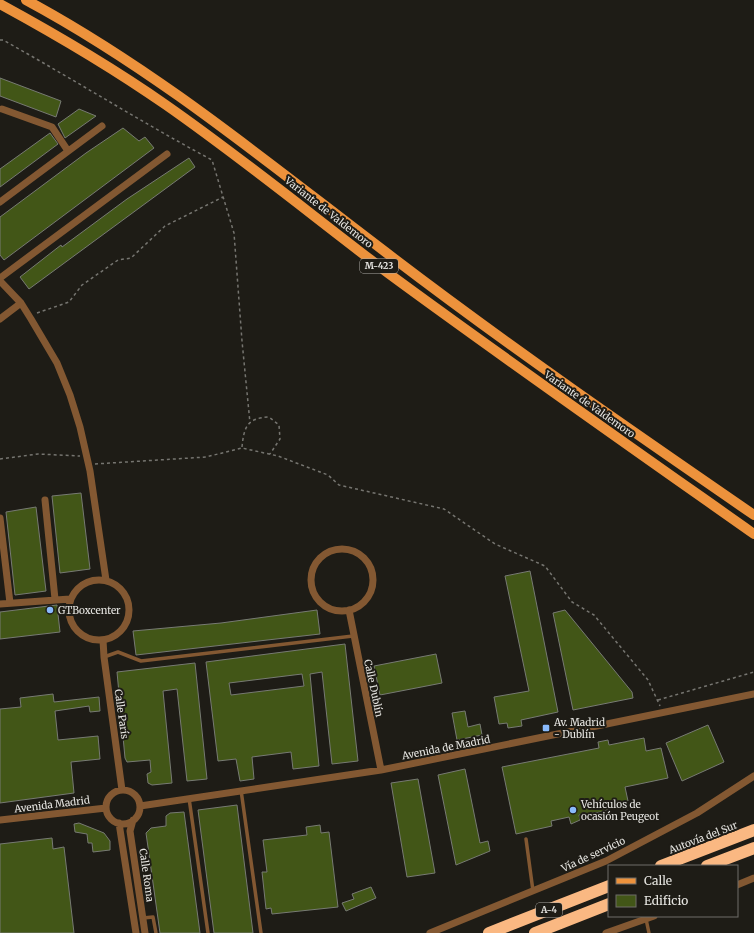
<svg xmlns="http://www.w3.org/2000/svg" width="754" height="933" font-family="Merriweather,serif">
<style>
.building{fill:#425617;stroke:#777a73;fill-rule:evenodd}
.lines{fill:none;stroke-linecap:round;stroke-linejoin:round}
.path{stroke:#767570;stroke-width:1.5;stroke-dasharray:3 3;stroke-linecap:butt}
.service{stroke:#835832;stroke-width:3.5}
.minor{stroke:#835832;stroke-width:7}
.primary{stroke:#ed923c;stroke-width:10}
.motorway{stroke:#fab882;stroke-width:12}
.poi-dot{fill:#89bafc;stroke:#1e1c16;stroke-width:1.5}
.labels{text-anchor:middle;stroke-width:4;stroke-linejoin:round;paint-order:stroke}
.shield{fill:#1e1c16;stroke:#aba9a5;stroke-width:1}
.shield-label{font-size:9px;font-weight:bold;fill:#e7e6e2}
.street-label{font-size:10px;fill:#e7e6e2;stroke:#1e1c16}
.poi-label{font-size:10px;fill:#e7e6e2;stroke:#1e1c16;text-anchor:start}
</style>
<rect width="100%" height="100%" fill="#1e1c16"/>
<path class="building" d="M0,78L61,101L56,117L0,96Z
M79,109L96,116L65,138L58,124Z
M123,128L139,141L145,137L154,148L4,260L0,255V217L86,153Z
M50,133L58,144L0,187V169Z
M189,158L195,167L29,289L20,277L61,245L62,247L127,199Z
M81,493L90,569L60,573L52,496Z
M36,507L46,591L15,595L6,512Z
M530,571L558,712L521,720L522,726L508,728L507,723L499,724L494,697L529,691L505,576Z
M57,605L60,632L0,639V612Z
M317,610L320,634L136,655L133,631L221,623Z
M565,610L632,692L633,698L573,710L553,613Z
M345,644L358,761L332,764L322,672L310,674L319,766L293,769L291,752L252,757L254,779L240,781L236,759L218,761L206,662ZM302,674L304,686L231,695L229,683Z
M436,654L442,683L380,695L374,666Z
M195,663L207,779L187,781L177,689L163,691L172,783L152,785L148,783L147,774L151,772L150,760L127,762L125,758L117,672Z
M53,694L54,702L99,697L100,711L90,712L89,706L55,711L58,740L98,736L100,759L71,762L74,793L0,803V709L21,707L20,698Z
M465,711L468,727L480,724L482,735L457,740L452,713Z
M708,725L724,762L682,781L666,743Z
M644,738L646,751L661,748L668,778L625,787L628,801L601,812L579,815L580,820L571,824L569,817L551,821L552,826L516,834L502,767L599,748L598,742L608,740L609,745Z
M465,769L480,843L488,841L490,851L456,865L438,775Z
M418,779L435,873L407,877L391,783Z
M237,805L253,933H214L198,810Z
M184,812L200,933H160L146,833L151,828L166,826V816L170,813Z
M79,823L104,833L110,841V850L93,852L92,843H88L87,834L75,832L74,824Z
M320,825L321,833L329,832L338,907L272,914L271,908L266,909L262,872H267L263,840L307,835L306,827Z
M52,838L53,849L64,847L74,933H0V844Z
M371,887L376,898L346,911L342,903L354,899L352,894Z"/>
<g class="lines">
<path class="path" d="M0,40H3C73,79 141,122 212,160L234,233L242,341L250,423
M37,313L69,302L82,285L118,260L131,258L165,226L223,197
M242,447C244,427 247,418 269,417L279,425L280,439L270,454
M0,459L38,454L80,456
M95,464L206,457L242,448L278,456L328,475L339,485L444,509L495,544L545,566L572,602L594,615L648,680L660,706
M658,700L754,672"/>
<path class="service" d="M104,657L118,652L141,661L353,636
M241,790L261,933
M189,798L208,933
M526,839L533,891
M143,918L153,917L156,933
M646,919L649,933"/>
<path class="minor" d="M2,109L52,127L68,151
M0,202L102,126
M0,278L167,154
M0,281L21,303L31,319L57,363L70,395L80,427L90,471L106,580
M0,319L21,303
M45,500L55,599
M0,518L10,603
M311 580a31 31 0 1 1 62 0a31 31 0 1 1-62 0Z
M69 610a30 30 0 1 1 60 0a30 30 0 1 1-60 0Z
M0,604L70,599
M349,610L381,770
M103,640L104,657L122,790
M106 807a17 17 0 1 1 34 0a17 17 0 1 1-34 0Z
M140,806L381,770L754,694
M0,820L106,808
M133,820L130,831L145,933
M119,823L136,933
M737,885L754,878
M430,933L606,861L697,813L754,776
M606,933L654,916"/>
<path class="primary" d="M26,0C158,71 273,167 392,257C510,347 632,431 754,515
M0,4C57,35 113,68 166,105C242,158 314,217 388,273C509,362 632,448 754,534"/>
<path class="motorway" d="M661,866L754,830
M707,866L754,848
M489,933L609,886
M535,933L609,904"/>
</g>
<g class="poi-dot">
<circle cx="50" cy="610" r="4"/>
<rect x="542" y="724" width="8" height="8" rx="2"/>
<circle cx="573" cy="810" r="4"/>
</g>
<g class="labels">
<g class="shield">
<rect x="360" y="259" width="38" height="14" rx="3"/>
<rect x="536" y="903" width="26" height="14" rx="3"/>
</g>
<g class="shield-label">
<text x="379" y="269">M-423</text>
<text x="549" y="913">A-4</text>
</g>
<g class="street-label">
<text transform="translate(329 212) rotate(38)" y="4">Variante de Valdemoro</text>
<text transform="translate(590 404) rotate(35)" y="4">Variante de Valdemoro</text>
<text transform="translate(374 688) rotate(78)" y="4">Calle Dublín</text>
<text transform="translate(122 714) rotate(82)" y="4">Calle París</text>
<text transform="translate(446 747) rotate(-11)" y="4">Avenida de Madrid</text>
<text transform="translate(52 804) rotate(-7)" y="4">Avenida Madrid</text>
<text transform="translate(703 837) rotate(-21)" y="4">Autovía del Sur</text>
<text transform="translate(593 854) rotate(-25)" y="4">Vía de servicio</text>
<text transform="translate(147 875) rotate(82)" y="4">Calle Roma</text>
</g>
<g class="poi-label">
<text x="58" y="614">GTBoxcenter</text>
<text x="554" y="726">Av. Madrid<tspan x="554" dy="12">- Dublín</tspan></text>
<text x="581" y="808">Vehículos de<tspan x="581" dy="12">ocasión Peugeot</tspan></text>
</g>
</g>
<rect x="608" y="865" width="130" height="52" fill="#1e1c16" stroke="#6e6d68"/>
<rect x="616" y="878" width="20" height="6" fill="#ed923c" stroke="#6e6d68"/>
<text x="644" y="885" font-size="12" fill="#e7e6e2">Calle</text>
<rect x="616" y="895" width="20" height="12" fill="#425617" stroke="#6e6d68"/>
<text x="644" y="905" font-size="12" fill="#e7e6e2">Edificio</text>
</svg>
